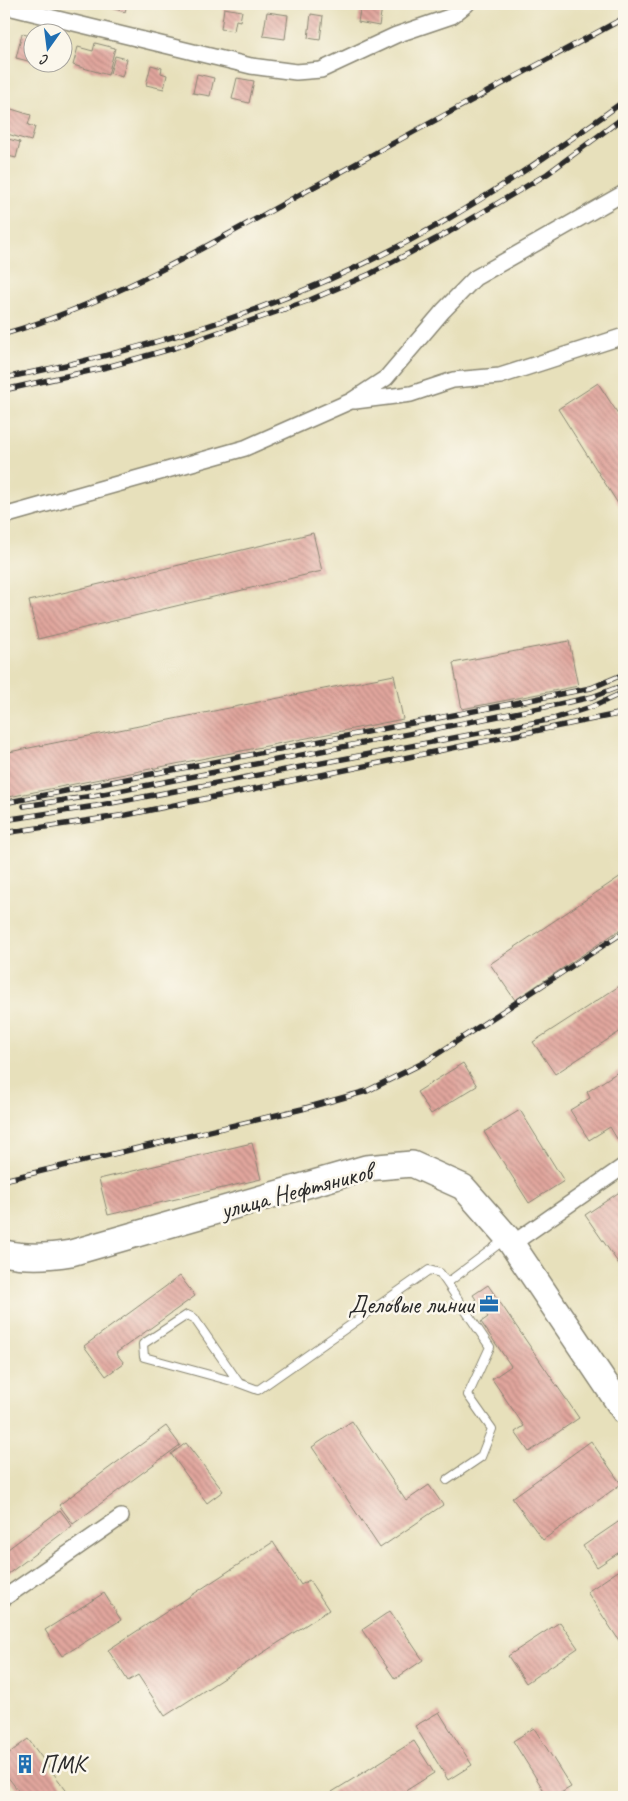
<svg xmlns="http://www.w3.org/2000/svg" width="628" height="1801" font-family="Caveat,sans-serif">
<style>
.building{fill:url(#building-back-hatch)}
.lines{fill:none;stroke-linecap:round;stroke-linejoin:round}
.lane-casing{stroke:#898673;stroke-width:10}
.street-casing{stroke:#898673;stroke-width:18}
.primary-casing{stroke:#898673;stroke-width:28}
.lane{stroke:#fff;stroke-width:8}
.street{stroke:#fff;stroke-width:15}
.primary{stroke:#fff;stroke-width:25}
.rail-casing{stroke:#2b2b2b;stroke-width:5.5}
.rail{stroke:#fbf7ec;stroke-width:4;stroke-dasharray:11;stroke-linecap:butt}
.labels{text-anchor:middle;stroke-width:5;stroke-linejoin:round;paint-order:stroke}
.street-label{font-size:25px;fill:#2b2b2b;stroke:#fbf7ec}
.poi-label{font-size:25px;fill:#2b2b2b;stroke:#fbf7ec;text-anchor:end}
</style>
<defs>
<pattern id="building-back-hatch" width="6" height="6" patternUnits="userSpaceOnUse" patternTransform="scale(1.25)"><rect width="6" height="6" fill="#e1a69d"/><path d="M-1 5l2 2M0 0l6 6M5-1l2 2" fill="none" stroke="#b78780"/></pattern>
</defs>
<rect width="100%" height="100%" fill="#fbf7ec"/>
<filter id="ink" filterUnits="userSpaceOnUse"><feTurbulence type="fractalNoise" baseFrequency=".02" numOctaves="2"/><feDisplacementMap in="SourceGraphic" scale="10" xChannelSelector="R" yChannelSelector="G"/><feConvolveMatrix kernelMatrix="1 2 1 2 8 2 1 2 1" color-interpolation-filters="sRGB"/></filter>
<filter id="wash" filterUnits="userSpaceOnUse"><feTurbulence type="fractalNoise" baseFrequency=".0096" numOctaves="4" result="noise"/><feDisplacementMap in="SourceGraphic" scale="20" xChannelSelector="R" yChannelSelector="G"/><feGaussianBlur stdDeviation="1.12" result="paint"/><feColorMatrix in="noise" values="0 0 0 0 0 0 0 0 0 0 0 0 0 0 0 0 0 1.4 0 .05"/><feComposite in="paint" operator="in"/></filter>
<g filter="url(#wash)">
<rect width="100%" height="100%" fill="#e7e0bb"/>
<g id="blocks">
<path class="building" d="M97,4H127L125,12Z
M361,4L382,7L379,26L358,22Z
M224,8L242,11L240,21L236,20L234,31L221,29Z
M267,12L288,15L285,39L263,36Z
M311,14L323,16L320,40L308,38Z
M22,34L32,36V62L16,58Z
M95,43L115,48L108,75L73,65L78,47L93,51Z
M115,56L127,59L122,77L110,73Z
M151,65L162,68L161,73L167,75L164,89L146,85Z
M197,74L214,78L210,96L193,93Z
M237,78L254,81L249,103L232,99Z
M8,108L31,115L28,125L35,127L31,141L4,133V121Z
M4,138L20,142L16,158L4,155Z
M598,383L624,423V508L622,510L558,409Z
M313,533L322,571L38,639L29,601Z
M569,641L578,686L462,709L453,663Z
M394,675L403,719L9,797L4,769V753Z
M624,874V927L515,1000L490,964Z
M624,983V1029L555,1074L533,1042Z
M463,1063L477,1086L431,1114L417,1092Z
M624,1068V1139L619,1142L610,1127L589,1140L570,1110L590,1098L587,1092Z
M520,1110L564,1181L529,1203L484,1132Z
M252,1143L261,1179L108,1215L99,1179Z
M624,1189V1265L621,1267L585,1215Z
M180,1276L195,1296L116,1353L124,1363L106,1376L84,1346Z
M488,1285L579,1418L529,1452L515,1432L524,1426L492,1379L511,1366L481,1322L488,1317L473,1295Z
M352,1421L406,1501L429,1485L443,1505L380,1548L312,1447Z
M166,1426L180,1445L73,1524L59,1505Z
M591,1441L621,1484L543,1540L512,1498Z
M186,1443L223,1491L207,1503L171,1454Z
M60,1510L72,1526L4,1577V1552Z
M624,1518V1549L597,1567L583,1546Z
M273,1542L301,1585L309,1580L329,1610L165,1716L138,1675L128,1681L108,1650Z
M624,1567V1648L587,1592Z
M104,1593L121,1620L62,1656L45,1630Z
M390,1611L423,1660L395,1679L362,1630Z
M560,1622L578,1648L526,1683L508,1656Z
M439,1712L472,1765L448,1780L415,1726Z
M534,1728L571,1787L554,1797H548L513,1741Z
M28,1739L71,1797H23L4,1772V1757Z
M414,1741L434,1773L396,1797H335L332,1792Z"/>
</g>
</g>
<g filter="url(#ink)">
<use href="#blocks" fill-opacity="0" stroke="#898673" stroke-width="1"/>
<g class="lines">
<g class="lane-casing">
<path id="lane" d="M239,1383L144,1357L143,1344L187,1315L194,1318L239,1383L258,1390L429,1270L440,1273L447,1283
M447,1480L481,1457L492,1429L468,1395L490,1347L447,1283L504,1240"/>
</g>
<g class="street-casing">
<path id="street" d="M4,6L251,66L296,72L321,70L396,35L452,16L467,4
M355,401L411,394L453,380L500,376L624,336
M4,516L245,448L351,401L386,378L443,311L475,278L624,193
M512,1244L624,1166
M4,1598L121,1517"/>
</g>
<g class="primary-casing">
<path id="primary" d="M4,1253C27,1258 48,1257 71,1253L366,1168L412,1164L463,1187L507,1237L624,1411"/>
</g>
<use href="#lane" class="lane"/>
<use href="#street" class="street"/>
<use href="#primary" class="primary"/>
<g class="rail-casing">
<path id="rail" d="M4,334C111,303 211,244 308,190C413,132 518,75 624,18
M4,378C155,349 308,300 441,223C505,186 565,144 624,101
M4,390L107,367L174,348L310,300L370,274L449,232L547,174L624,117
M4,803L591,688L624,674
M24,806L93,796L550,706L592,697L624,685
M4,820L96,806L553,719L594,706L624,692
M4,833L126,815L618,714
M4,1180L302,1109L367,1091L425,1062L624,932"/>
</g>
<use href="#rail" class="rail"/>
</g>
</g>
<defs>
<g id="office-bare" transform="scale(1.5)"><path d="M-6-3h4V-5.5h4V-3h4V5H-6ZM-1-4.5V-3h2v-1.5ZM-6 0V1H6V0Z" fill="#1f6fb2" stroke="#fbf7ec" stroke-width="2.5" paint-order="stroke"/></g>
<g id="building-bare" transform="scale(1.5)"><path d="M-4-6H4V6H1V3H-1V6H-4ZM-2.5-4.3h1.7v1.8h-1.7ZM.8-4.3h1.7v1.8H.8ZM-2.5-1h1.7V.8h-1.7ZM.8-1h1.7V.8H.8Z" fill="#1f6fb2" stroke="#fbf7ec" stroke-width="2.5" paint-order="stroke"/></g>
</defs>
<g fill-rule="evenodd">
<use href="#office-bare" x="489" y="1304"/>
<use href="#building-bare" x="25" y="1764"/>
</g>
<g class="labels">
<g class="street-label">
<text transform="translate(296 1190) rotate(-15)" y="9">улица Нефтяников</text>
</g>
<g class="poi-label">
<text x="474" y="1313">Деловые линии</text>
<text x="40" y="1773" text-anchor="start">ПМК</text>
</g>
</g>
<rect width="628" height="1801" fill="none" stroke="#fbf7ec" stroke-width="20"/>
<g transform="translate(48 48) rotate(194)"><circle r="24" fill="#fbf7ec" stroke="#a8a59f"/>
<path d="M0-4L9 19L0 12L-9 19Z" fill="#1f6fb2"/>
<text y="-8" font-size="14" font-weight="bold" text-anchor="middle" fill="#2b2b2b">С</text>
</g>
</svg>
